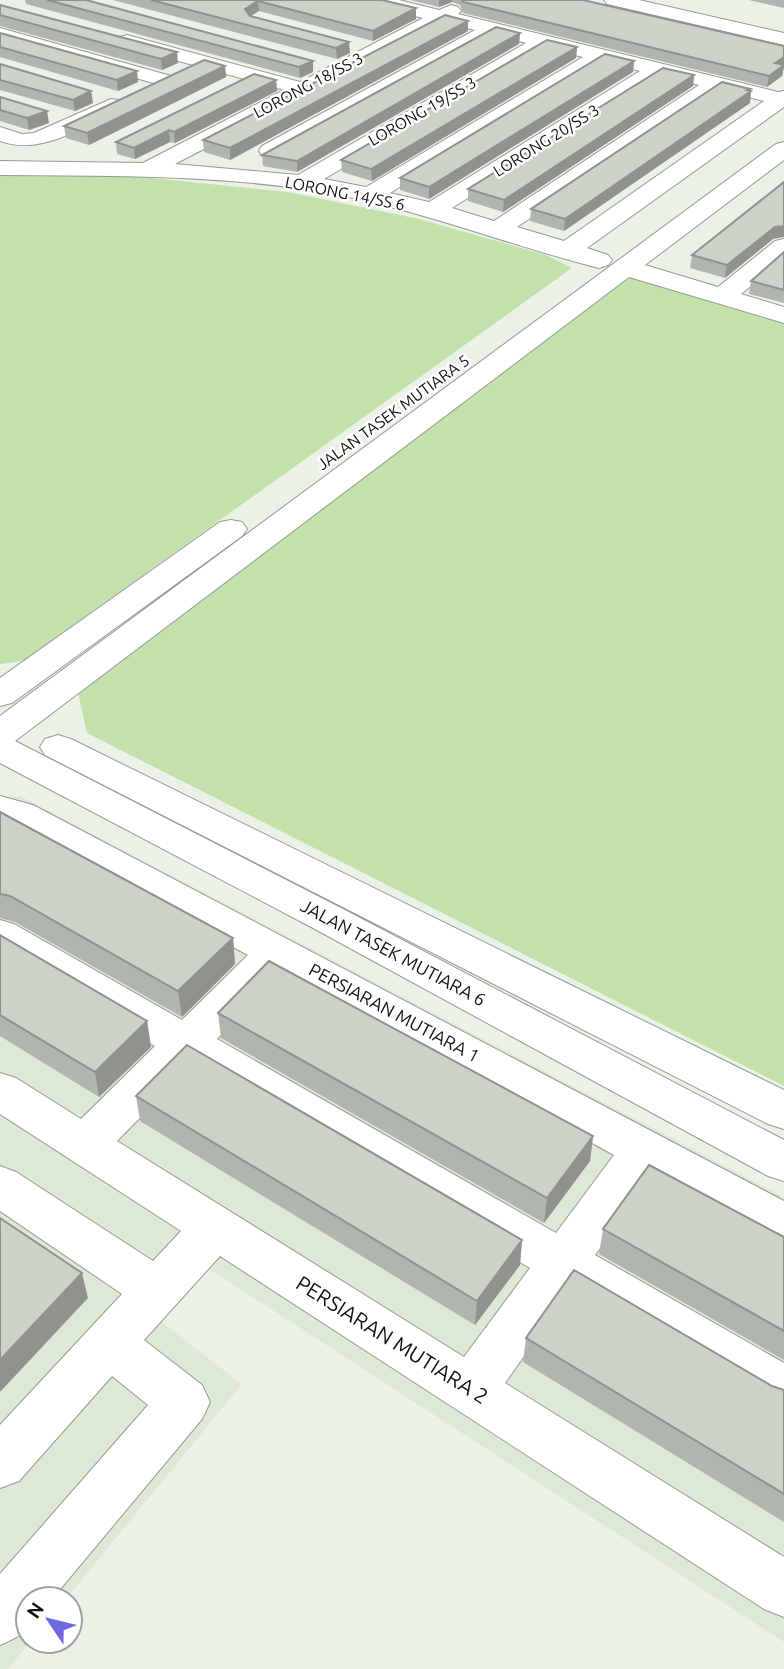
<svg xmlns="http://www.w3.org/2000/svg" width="784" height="1669" font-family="Ubuntu,sans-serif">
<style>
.built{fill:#dee8d7}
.green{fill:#c3e1ab}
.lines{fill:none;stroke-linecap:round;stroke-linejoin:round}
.minor-casing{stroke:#969b92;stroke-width:2}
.minor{fill:#fff;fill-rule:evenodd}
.wall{fill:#b0b5ad}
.shaded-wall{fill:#90938d}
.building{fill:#cdd2c9;stroke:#90938d;stroke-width:2}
.labels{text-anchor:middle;stroke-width:5;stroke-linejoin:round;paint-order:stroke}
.far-street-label{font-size:16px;fill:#111310;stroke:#fff}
.street-label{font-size:18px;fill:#111310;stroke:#fff}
.near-street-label{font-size:21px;fill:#111310;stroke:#fff}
</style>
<rect width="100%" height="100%" fill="#ebf1e7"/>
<path class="built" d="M20,796L784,1197V1642L203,1265L156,1318L242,1384L66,1599H28V1641H31L8,1669H0V797Z"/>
<path class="green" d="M48,175L142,177L288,192L419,219L546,255L572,268L23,661L0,664V176Z
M629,275L784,323V1086L87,733L78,693Z"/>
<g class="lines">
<g class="minor-casing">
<path id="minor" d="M365,0H399L439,10L451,5L458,7L461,11L458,14L778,92L784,91V107L587,248L608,255L612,260L608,265L599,268C512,246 426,212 339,195C227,174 113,176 0,175V161L143,163L284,90L120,45L117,41L120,37L127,35L300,82L423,18L368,4ZM444,23L475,30L262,146L259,151L262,156H278L495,35L526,43L298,175L175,164ZM546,48L583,57L366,187L324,179ZM604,62L640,71L429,202L390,193ZM661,76L699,85L494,221L452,208ZM720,90L764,101L564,241L517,227Z
M604,0H639L784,33V45L607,4Z
M0,28L171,76L175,80L171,84L164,86L0,40Z
M111,99L119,100L122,105L119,110C81,127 42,156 0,141V127L22,134L34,133Z
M784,142V160L645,265L718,287L775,241L784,239V259L741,294L784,307V323L629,277L15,741L341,908L784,1140V1181L768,1176L313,928L0,763V716L776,144Z
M231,520L242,522L247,529L242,536L12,703L0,706V678L220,522Z
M58,735L71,739L784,1090V1129L768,1124L45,755L40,747L45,739Z
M0,796L33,805L784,1201V1244L767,1238L652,1175L595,1255L784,1363V1414L766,1407L570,1291L505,1383L784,1557V1617L764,1609L220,1256L144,1340L202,1385L210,1402L202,1419L52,1599H28C28,1629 29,1633 0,1645V1574L148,1405L112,1376L19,1481L0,1488V1425L122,1294L0,1211V1166L16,1172L153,1261L181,1231L0,1114V1073L16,1078L81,1119L155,1046L0,954V920L14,924L182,1020L248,955L0,822ZM281,973L614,1155L556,1233L217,1039ZM190,1067L530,1268L464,1357L117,1141Z"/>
</g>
<use href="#minor" class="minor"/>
</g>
<path class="wall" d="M25,0H86L313,61V72L300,78L26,4Z
M113,0H382L416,19L373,41L259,11L251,16L350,53L337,59Z
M410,0H583L784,46V67L782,76L767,87L463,13L460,5L452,2L439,7Z
M749,0H784V8Z
M0,5L178,63L162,70L0,26Z
M468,21V31L230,160L204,152L203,140Z
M0,33L137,71L138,82L118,91L0,57Z
M520,33L519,44L297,172L263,166L262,155Z
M577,47L576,58L372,181L342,172L341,160Z
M634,61L633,72L429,199L400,190V178Z
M0,64L91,91L93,103L75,111L0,90Z
M225,66L226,77L89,145L66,138L64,126Z
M694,75L693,86L503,212L468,201V189Z
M276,80L277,91L175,143L170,142L135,159L117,154L116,142Z
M750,89V91H751L750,103L564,231L530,221L531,209Z
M0,97L49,123L29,130L0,121Z
M773,239L725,278L690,268L692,255Z
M784,252V303L749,294L751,281Z
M0,812L233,938L235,964L182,1017L15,922L0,918Z
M0,935L147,1021L151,1047L99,1097L0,1036Z
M218,1013L593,1136L590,1161L544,1223L221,1038Z
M136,1096L522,1240L520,1265L475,1325L140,1121Z
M603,1229L784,1237V1360L599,1254Z
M526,1338L772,1386L784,1390V1522L523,1362Z"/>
<path class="shaded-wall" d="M439,0H452V2L439,7Z
M258,1L259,11L245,19V9Z
M416,8V19L373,41V31Z
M468,21V31L230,160V148Z
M520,33L519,44L297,172V161Z
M349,42L350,53L337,59L336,48Z
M577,47L576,58L372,181L371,169Z
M177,52L178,63L162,70L161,59Z
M784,57V67L782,76L767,87L769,76L775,63Z
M313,61V72L300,78L299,67Z
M634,61L633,72L429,199V187Z
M225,66L226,77L89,145L87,133Z
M137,71L138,82L118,91L117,80Z
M694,75L693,86L503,212L504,200Z
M276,80L277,91L175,143L174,132Z
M750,89L749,93L751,91L750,103L564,231L565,219Z
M91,91L93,103L75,111L73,100Z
M47,111L49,123L29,130L27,118Z
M169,130L170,142L135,159L134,148Z
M784,226V237L773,239L725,278L727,265L775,227Z
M233,938L235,964L182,1017L178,991Z
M147,1021L151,1047L99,1097L95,1072Z
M593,1136L590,1161L544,1223L547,1198Z
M522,1240L520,1265L475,1325L477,1301Z
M82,1273L88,1298L0,1392V1360Z"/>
<path class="building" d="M47,0H86L313,61L299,67Z
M151,0H382L416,8L373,31L258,1L245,9L250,16L349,42L336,48Z
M462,0H583L784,46V57L775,63L784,65L769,76L463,2Z
M0,5L177,52L161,59L0,15Z
M445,15L468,21L230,148L203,140Z
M496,27L520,33L297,161L262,155Z
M0,33L137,71L117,80L0,47Z
M547,40L577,47L371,169L341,160Z
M605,54L634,61L429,187L400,178Z
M204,60L225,66L87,133L64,126Z
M0,64L91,91L73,100L0,80Z
M663,68L694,75L504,200L468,189Z
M254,74L276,80L174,132L169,130L134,148L116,142Z
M722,82L750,89L747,90L751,91L565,219L531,209Z
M0,97L47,111L27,118L0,110Z
M784,182V226L775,227L727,265L692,255Z
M784,252V290L751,281Z
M0,812L233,938L178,991L10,896L0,894Z
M0,935L147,1021L95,1072L0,1015Z
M269,961L593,1136L547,1198L218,1013Z
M187,1045L522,1240L477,1301L136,1096Z
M649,1165L784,1237V1331L603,1229Z
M0,1218L82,1273L0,1360Z
M574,1270L772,1386L784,1390V1494L526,1338Z"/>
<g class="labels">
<g class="far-street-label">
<text transform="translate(308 85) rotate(-28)" y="6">LORONG 18/SS 3</text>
<text transform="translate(422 111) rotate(-30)" y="6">LORONG 19/SS 3</text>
<text transform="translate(546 140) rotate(-32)" y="6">LORONG 20/SS 3</text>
<text transform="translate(345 193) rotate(11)" y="6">LORONG 14/SS 6</text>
<text transform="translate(393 412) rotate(-36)" y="6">JALAN TASEK MUTIARA 5</text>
</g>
<g class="street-label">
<text transform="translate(393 953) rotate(28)" y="6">JALAN TASEK MUTIARA 6</text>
<text transform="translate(394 1013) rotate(28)" y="6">PERSIARAN MUTIARA 1</text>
</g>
<g class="near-street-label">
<text transform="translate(392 1340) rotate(32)" y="7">PERSIARAN MUTIARA 2</text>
</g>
</g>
<g transform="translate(49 1620) rotate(305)"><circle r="33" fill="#ffffff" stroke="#a0a19f" stroke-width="2"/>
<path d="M0-5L12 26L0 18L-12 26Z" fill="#7069e4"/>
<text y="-10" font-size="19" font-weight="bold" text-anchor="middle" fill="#111310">N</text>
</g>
</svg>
